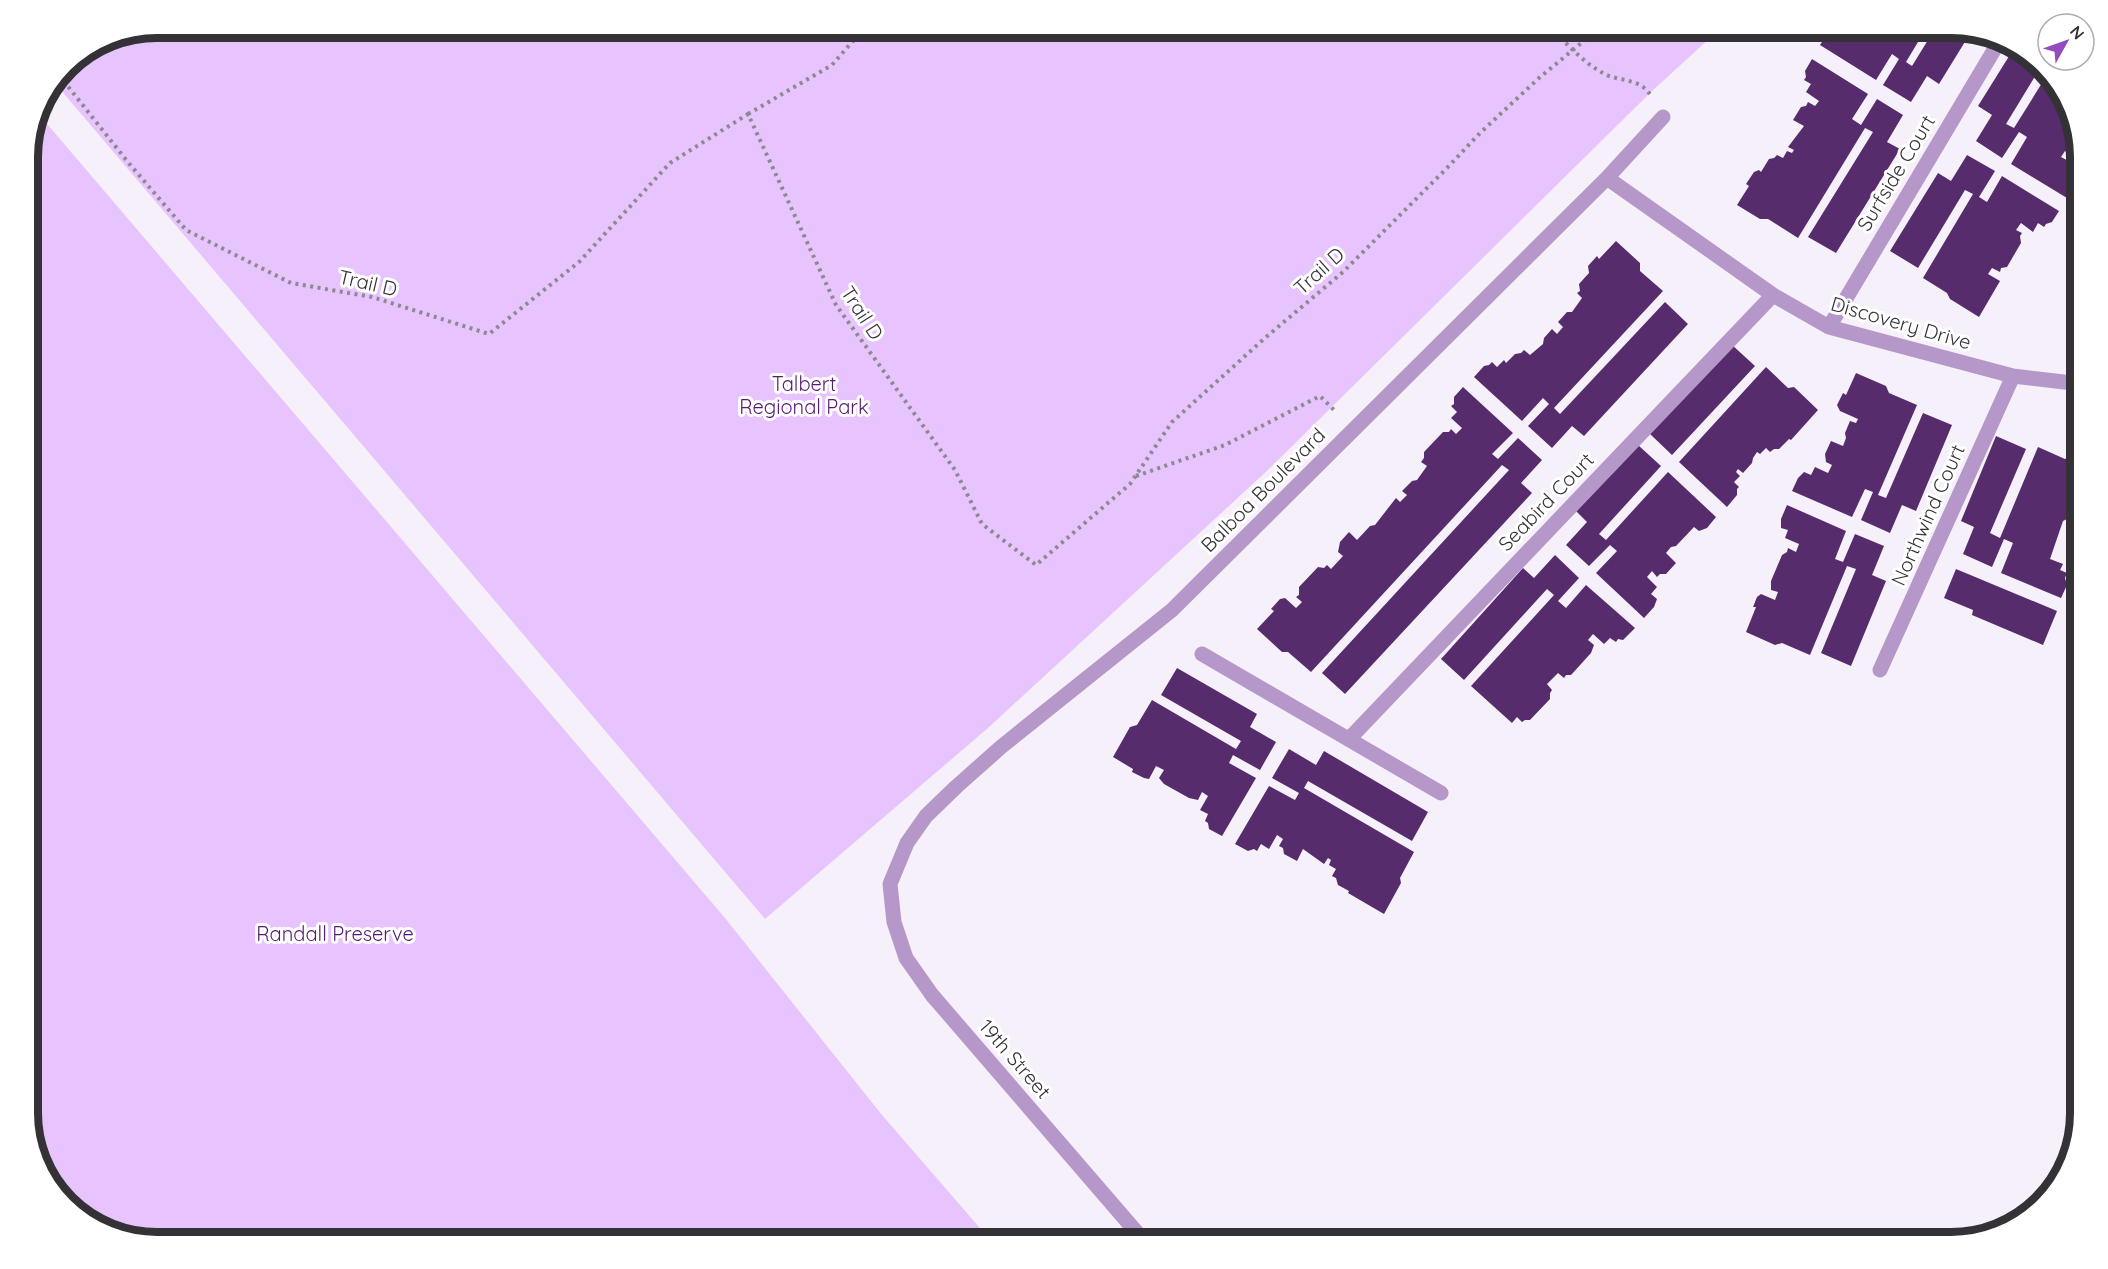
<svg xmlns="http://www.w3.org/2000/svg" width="2108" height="1269" font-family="Quicksand,sans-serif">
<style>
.green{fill:#e7c4fe}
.building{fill:#562c6d}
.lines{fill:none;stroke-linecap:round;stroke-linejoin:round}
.path{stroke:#8d8990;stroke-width:4;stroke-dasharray:3 4.5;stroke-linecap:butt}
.street{stroke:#b597c9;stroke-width:15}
.labels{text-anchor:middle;stroke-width:6;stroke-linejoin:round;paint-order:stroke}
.street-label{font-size:20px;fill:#343236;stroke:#fff}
.park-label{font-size:20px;fill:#541b71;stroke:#fff}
.rim{fill:none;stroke:#343236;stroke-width:8}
</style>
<rect width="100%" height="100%" fill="#f6f0fa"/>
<path class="green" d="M157,27H1722L1651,92L1269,469L988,728L765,919L54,82L65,65L108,37Z
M36,111L725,918L882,1115L992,1242H157L92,1224L45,1177L27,1120V149Z"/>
<path class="building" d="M1845,27H1851L1859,32L1863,27H1927L1906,62L1912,66L1936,27H1951L1971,32L1939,84L1927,76L1911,102L1883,85L1899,59L1892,54L1876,80L1820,45L1827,34L1833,32L1835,28L1842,32Z
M2016,45L2040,68L2006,124L2014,128L2047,75L2063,92L2080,147L2071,155L2065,151L2061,157L2074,164L2070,172L2076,176L2074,179L2075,186L2067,198L2011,164L2027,137L2019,132L2002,158L1976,141L1992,115L1978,106Z
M1812,59L1868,94L1852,119L1861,125L1877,99L1903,115L1887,142L1900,149L1836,253L1808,237L1873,132L1865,128L1798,238L1768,219H1760L1737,205L1749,186L1746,184L1754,172L1759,170L1761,172L1769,159L1774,158L1777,155L1783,158L1787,151L1792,153L1794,150L1788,147L1804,126L1793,120L1801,107L1806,106L1808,102L1815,106L1819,101L1806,92L1811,84L1804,80L1806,77L1805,71Z
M1967,155L1995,171L1979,197L1987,202L2002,176L2059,211L2052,222L2046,224L2044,227L2038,223L2033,232L2021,223L2016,230L2022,233L2020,236L2021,243L2007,267L2001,268L2000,272L1992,268L1988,274L2000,281L1979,317L1950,299L1947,293L1923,278L1973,194L1965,190L1918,268L1890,251L1938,173L1951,181Z
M1616,241L1640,263V271L1663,291L1554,408L1560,414L1665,302L1688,324L1584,436L1572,426L1552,448L1528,426L1549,404L1543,398L1522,421L1474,377L1484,366L1489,365L1492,362L1497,367L1504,360L1506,363L1515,354L1521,353L1524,350L1530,355L1543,344L1544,338L1552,329L1557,334L1563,327L1558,322L1567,312H1572L1582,298L1577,293L1580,291L1579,284L1589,273L1588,266L1597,256L1599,259Z
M1731,344L1755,366L1672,455L1649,433Z
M1766,367L1788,388L1794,387L1818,410L1791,440L1789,439L1779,449H1774L1770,452L1766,448L1760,454L1757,452L1753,458L1752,463L1743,473L1738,469L1736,472L1740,476L1734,482L1739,487L1737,489V495L1727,507L1679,462Z
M1856,373L1886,386L1889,393L1917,405L1878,495L1886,498L1923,413L1952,425L1916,511L1902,505L1890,533L1861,520L1873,492L1865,489L1852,517L1792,491L1798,478L1804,472L1811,475L1815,467L1828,473L1832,465L1826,462L1825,454L1831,441L1843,446L1846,438L1845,433L1850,421L1856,423L1858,419L1840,411L1837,405L1843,393L1846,395Z
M1463,387L1513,433L1492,454L1498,459L1518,438L1542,460L1521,483L1532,493L1345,694L1322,673L1509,470L1502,465L1311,672L1288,652H1282L1257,629L1274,611L1271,609L1280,599L1285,598L1296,608L1302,602L1296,597L1299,595V587L1318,567L1324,568L1327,565L1331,569L1343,556L1338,552L1340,542L1349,532L1357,540L1370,526L1375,525L1396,498L1400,502L1407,495L1402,491L1412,481L1417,480L1427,466L1421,462L1424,458V452L1443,432H1449L1451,429L1456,434L1462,428L1451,418L1457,412L1451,406L1454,404V397Z
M1996,436L2026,449L1990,533L2000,538L2038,447L2065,459L2071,456L2081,460V505L2068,499L2066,504L2072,507L2067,519L2063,521L2050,559L2063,564L2060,570L2067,573L2065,578L2067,585L2061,598L2001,573L2013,543L2004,539L1992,567L1963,554L1974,527L1961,521Z
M1638,445L1661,466L1599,534L1606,540L1668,472L1716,517L1707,528L1699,531L1694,527L1676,546L1671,547L1666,553L1676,563L1666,574H1660L1657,577L1652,571L1647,577L1657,587L1651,594L1657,599L1654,607L1644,618L1596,573L1617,551L1610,545L1589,566L1566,545L1587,522L1576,511Z
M1787,505L1846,531L1835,559L1843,562L1855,534L1884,546L1872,575L1886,581L1851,666L1821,653L1856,569L1847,566L1810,655L1782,643L1775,645L1746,632L1756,607H1753L1757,597L1761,594L1775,600L1778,592L1771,590V581L1782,555L1787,552L1788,548L1796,552L1799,544L1785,538L1788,530L1781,528V519Z
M1555,555L1579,578L1558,601L1566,608L1586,585L1635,628L1623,640L1618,639L1616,642L1610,638L1604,644L1593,634L1588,640L1594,645L1591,653L1571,675H1566L1564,678L1558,673L1547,684L1552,690L1550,693V699L1530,720H1525L1522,722L1517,717L1512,723L1471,686L1554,595L1547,589L1464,680L1441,659L1523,568L1534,578Z
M1956,569L2057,611L2043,645L1972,615L1973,610L1944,598Z
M1177,668L1257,714L1250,727L1276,742L1260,770L1233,755L1229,763L1256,778L1222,836L1209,829L1208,823L1205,821L1208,814L1200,810L1208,796L1202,792L1198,800L1189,798L1164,784L1159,778L1164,770L1156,766L1149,779L1144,778L1132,772L1133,769L1113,757L1130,727L1137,725L1152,700L1236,749L1241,741L1161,695Z
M1289,749L1316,765L1324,751L1428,812L1412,841L1308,781L1304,788L1414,852L1400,878L1401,883L1384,914L1348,893L1349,891L1338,885L1336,878L1332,876L1336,869L1329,865L1331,860L1328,858L1324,864L1303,849L1297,861L1284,854L1283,848L1279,846L1283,839L1277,835L1269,849L1261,844L1257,851L1254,849L1248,851L1235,844L1269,786L1295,800L1299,793L1272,778Z"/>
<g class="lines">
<path class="path" d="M1550,27C1567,44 1586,66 1609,76C1624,81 1642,80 1651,96
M59,75L127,161L186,230L291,283L372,297L489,334L579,262L670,163L748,114L836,305L955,470L982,524L1036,565L1130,484L1172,422L1265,338L1343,272L1447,168L1480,133L1539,78L1585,40L1605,27
M748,114L832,65L865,27
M1136,476L1225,445L1320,396L1336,412"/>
<path class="street" d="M1607,178L1773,295L1829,327L2013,376L2081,384
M1829,327L2000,40
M1202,654L1441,793
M1880,670L2013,376
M1350,738L1773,295
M1145,1242L932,995L906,958L894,922L890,884L907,843L926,816L956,787L1001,747L1172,610L1607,178L1663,117"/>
</g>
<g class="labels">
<g class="street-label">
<text transform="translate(1896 173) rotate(-59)" y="7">Surfside Court</text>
<text transform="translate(1319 271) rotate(-42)" y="7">Trail D</text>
<text transform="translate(368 283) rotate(13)" y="7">Trail D</text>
<text transform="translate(862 313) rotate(57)" y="7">Trail D</text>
<text transform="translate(1901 323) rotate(16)" y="7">Discovery Drive</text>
<text transform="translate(1263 490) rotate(-45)" y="7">Balboa Boulevard</text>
<text transform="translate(1546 502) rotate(-46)" y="7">Seabird Court</text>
<text transform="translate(1928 515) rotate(-66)" y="7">Northwind Court</text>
<text transform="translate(1015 1059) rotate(49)" y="7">19th Street</text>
</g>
<g class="park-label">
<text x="804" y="391">Talbert<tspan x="804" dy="23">Regional Park</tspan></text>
<text x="335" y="941">Randall Preserve</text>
</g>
</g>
<path d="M0 0H2108V1269H0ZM157 38H1951A119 119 0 0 1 2070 157V1113A119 119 0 0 1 1951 1232H157A119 119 0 0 1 38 1113V157A119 119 0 0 1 157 38Z" fill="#fff" fill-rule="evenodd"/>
<path class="rim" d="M157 38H1951A119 119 0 0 1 2070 157V1113A119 119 0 0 1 1951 1232H157A119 119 0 0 1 38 1113V157A119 119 0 0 1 157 38Z"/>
<g transform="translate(2066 42) rotate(50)"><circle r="28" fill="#ffffff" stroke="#aeadaf" stroke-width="1.5"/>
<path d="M0-4.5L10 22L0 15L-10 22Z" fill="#944bbd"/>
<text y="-9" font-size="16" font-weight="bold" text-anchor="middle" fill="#343236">N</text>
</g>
</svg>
